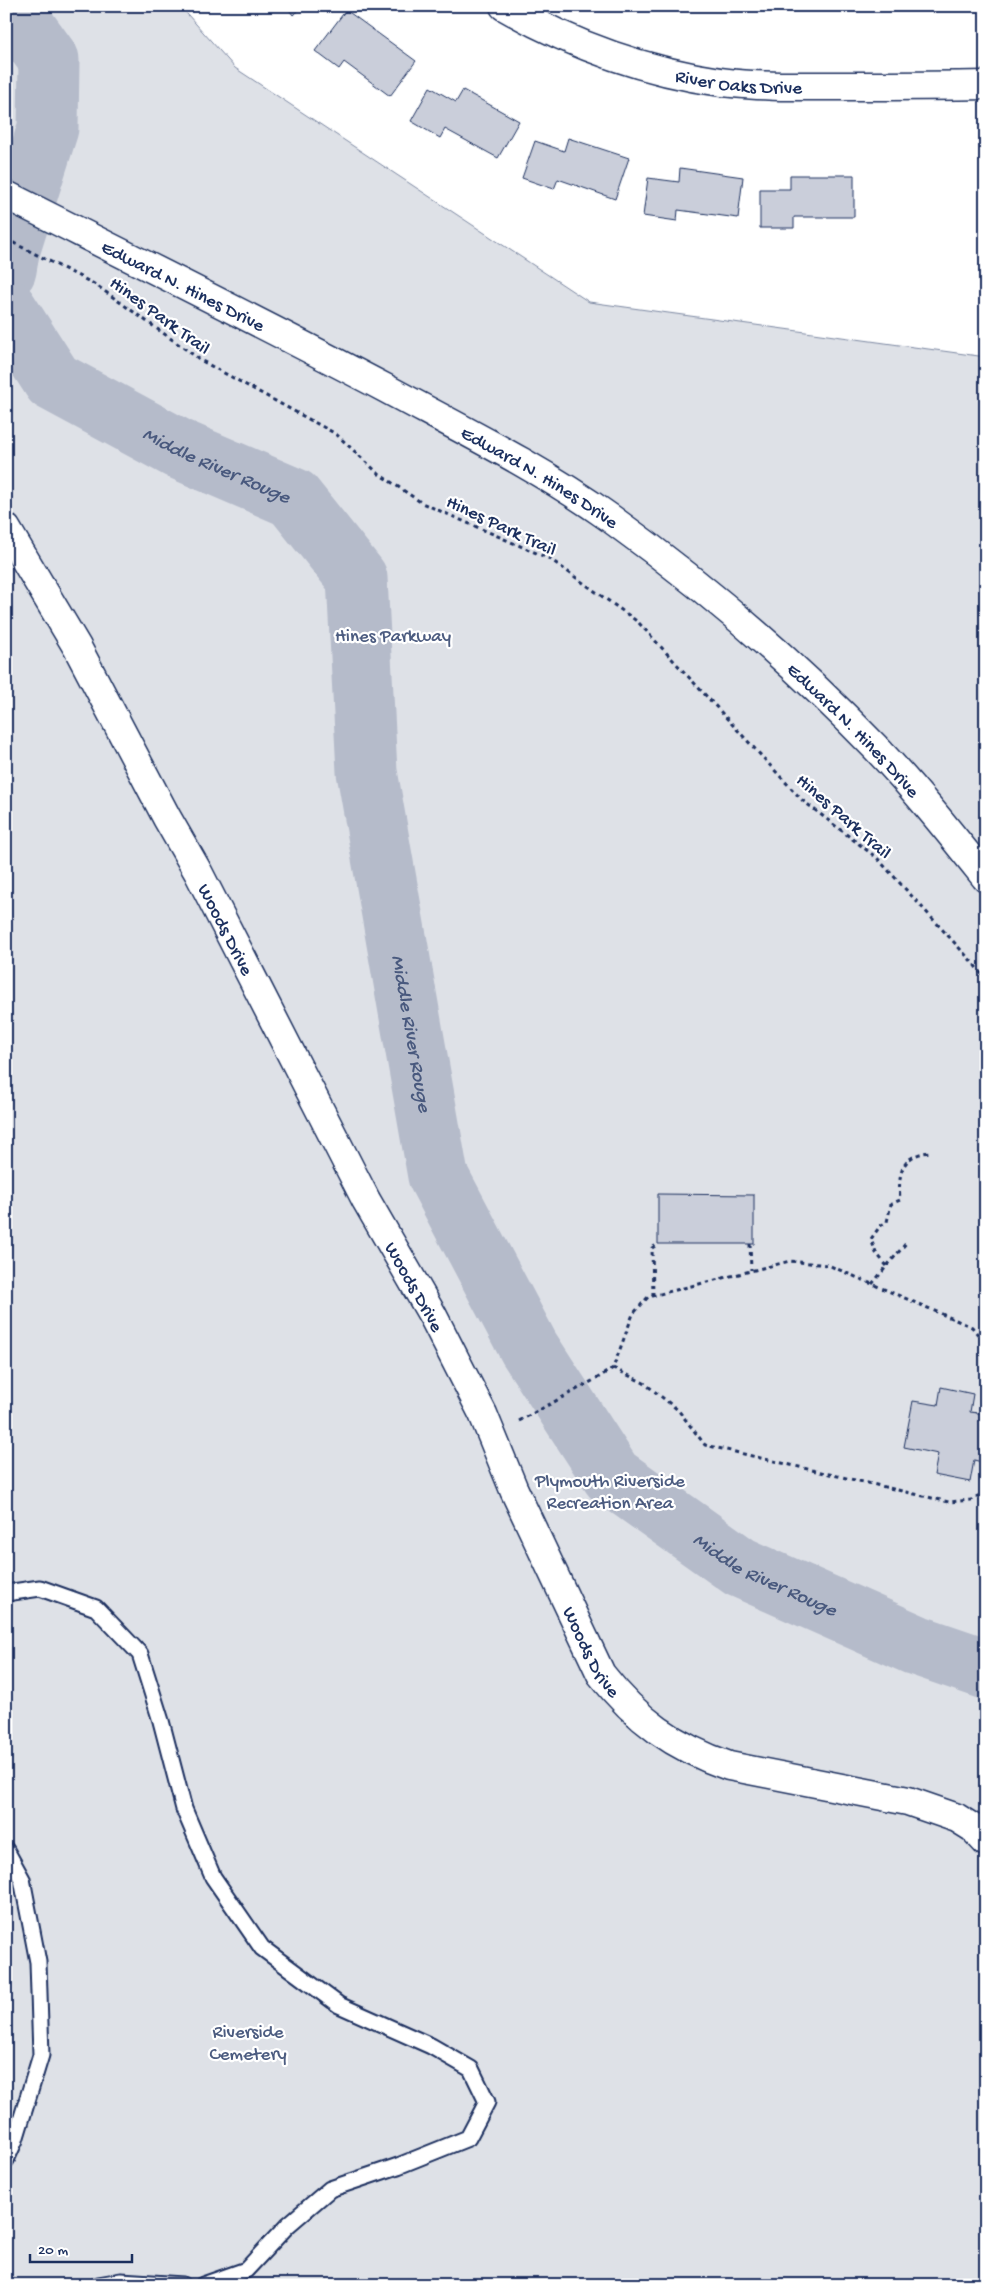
<svg xmlns="http://www.w3.org/2000/svg" width="992" height="2291" font-family="'Gochi Hand',sans-serif">
<rect width="100%" height="100%" fill="#fff"/>
<filter id="ink" filterUnits="userSpaceOnUse"><feTurbulence type="fractalNoise" baseFrequency=".02" numOctaves="2"/><feDisplacementMap in="SourceGraphic" scale="10" xChannelSelector="R" yChannelSelector="G"/><feConvolveMatrix kernelMatrix="1 2 1 2 8 2 1 2 1" color-interpolation-filters="sRGB"/></filter>
<g filter="url(#ink)">
<polygon fill="#dee1e7" stroke="#7c88a2" points="6,6 180,6 235,68 589,302 986,357 986,2285 6,2285"/>
<g fill="none" stroke-linecap="round" stroke-linejoin="round">
<g stroke="#b5bbca" stroke-width="61">
<polyline points="6,270 9,252 48,128 49,60 10,6"/>
<path id="s1" d="M6,308L53,381L179,449L293,498L357,578L367,772L438,1176L529,1348L612,1476L740,1567L916,1645L986,1669"/>
</g>
</g>
<g fill="#caceda" stroke="#1b2f5e">
<polygon points="286,6 303,6 293,15"/>
<polygon points="346,10 416,61 390,96 344,62 339,69 315,51"/>
<polygon points="430,87 456,102 463,90 519,121 498,158 445,129 440,138 411,121"/>
<polygon points="568,138 629,158 615,199 558,179 554,189 522,178 535,141 564,151"/>
<polygon points="680,168 743,177 738,218 678,210 677,221 643,216 648,178 679,182"/>
<polygon points="790,175 854,175 854,217 794,217 794,228 760,228 760,189 790,189"/>
<polygon points="658,1194 754,1195 754,1244 658,1244"/>
<polygon points="941,1387 973,1394 970,1412 986,1414 986,1439 982,1462 974,1460 970,1482 934,1475 938,1454 904,1447 913,1401 938,1405"/>
</g>
<g fill="none" stroke-linecap="round" stroke-linejoin="round">
<g stroke="#1b2f5e" stroke-width="19">
<g id="service">
<polyline points="6,1593 40,1588 96,1608 140,1654 161,1721 184,1809 213,1877 262,1948 339,2005 431,2046 471,2069 487,2102 468,2138 398,2166 330,2189 288,2225 246,2270 203,2285"/>
<polyline points="6,1850 22,1879 38,1962 41,2055 15,2140 6,2160"/>
<polyline points="98,2285 121,2281 183,2285"/>
</g>
</g>
<g stroke="#1b2f5e" stroke-width="31">
<g id="minor">
<path id="s2" d="M504,6C572,45 644,71 721,82C761,87 802,86 842,86C890,86 938,86 986,85"/>
<path id="s3" d="M6,528L77,647L167,818L198,872L366,1200L433,1316L483,1414L514,1490L601,1674C637,1720 674,1747 729,1766L908,1801L957,1818L973,1828L986,1842"/>
</g>
</g>
<g stroke="#1b2f5e" stroke-width="31">
<g id="tertiary">
<path id="s4" d="M6,195C133,259 260,322 385,388C461,429 540,468 610,518C706,587 794,663 876,748C915,789 950,833 986,878"/>
</g>
</g>
<g stroke="#1b2f5e" stroke-width="3" stroke-dasharray="4 4" stroke-linecap="butt">
<polyline points="6,239 96,285 202,361 336,434 379,474 422,503 550,559 638,622 802,800 877,858 973,963 986,980"/>
<polyline points="750,1244 751,1270"/>
<path d="M887,1266L876,1253L871,1239L880,1226L887,1222L891,1204L900,1200C898,1173 901,1155 930,1152"/>
<polyline points="872,1284 907,1242"/>
<polyline points="653,1296 652,1248 658,1244"/>
<polyline points="613,1368 644,1383 678,1410 705,1445 949,1502 971,1500 985,1492"/>
<polyline points="519,1421 596,1379 613,1368 633,1314 648,1297 790,1261 828,1265 972,1327 986,1345"/>
<polyline points="986,1463 982,1482 986,1495"/>
</g>
<use href="#service" stroke="#fff" stroke-width="15"/>
<use href="#minor" stroke="#fff" stroke-width="28"/>
<use href="#tertiary" stroke="#fff" stroke-width="28"/>
</g>
</g>
<g text-anchor="middle" stroke-width="4.5" stroke-linejoin="round" paint-order="stroke">
<g font-size="19" fill="#1b2f5e" stroke="#fff">
<text dy="7" stroke="none"><textPath href="#s2" startOffset="249">River Oaks Drive</textPath></text>
<text dy="7" stroke="none"><textPath href="#s4" startOffset="199">Edward N. Hines Drive</textPath></text>
<text transform="translate(161 314) rotate(36)" y="7">Hines Park Trail</text>
<text dy="7" stroke="none"><textPath href="#s4" startOffset="604">Edward N. Hines Drive</textPath></text>
<text transform="translate(502 524) rotate(25)" y="7">Hines Park Trail</text>
<text dy="7" stroke="none"><textPath href="#s4" startOffset="1009">Edward N. Hines Drive</textPath></text>
<text transform="translate(845 815) rotate(41)" y="7">Hines Park Trail</text>
<text dy="7" stroke="none"><textPath href="#s3" startOffset="458">Woods Drive</textPath></text>
<text dy="7" stroke="none"><textPath href="#s3" startOffset="862">Woods Drive</textPath></text>
<text dy="7" stroke="none"><textPath href="#s3" startOffset="1268">Woods Drive</textPath></text>
</g>
<g font-size="19" fill="#4c5c80" stroke="#fff">
<text x="393" y="641">Hines Parkway</text>
<text x="610" y="1486">Plymouth Riverside<tspan x="610" dy="22">Recreation Area</tspan></text>
<text x="248" y="2037">Riverside<tspan x="248" dy="22">Cemetery</tspan></text>
</g>
<g font-size="20" font-style="italic" fill="#49597e" stroke="#fff">
<text dy="7" stroke="none"><textPath href="#s1" startOffset="271">Middle River Rouge</textPath></text>
<text dy="7" stroke="none"><textPath href="#s1" startOffset="916">Middle River Rouge</textPath></text>
<text dy="7" stroke="none"><textPath href="#s1" startOffset="1591">Middle River Rouge</textPath></text>
</g>
</g>
<rect width="992" height="2291" fill="none" stroke="#fff" stroke-width="25"/>
<rect x="12" y="12" width="967" height="2266" fill="none" stroke="#1b2f5e" stroke-width="2" filter="url(#ink)"/>
<path d="M30 2254v8h102v-8" fill="none" stroke="#1b2f5e" stroke-width="2.5"/>
<text x="38" y="2254" font-size="15" fill="#1b2f5e" stroke="#ffffff" stroke-width="4" paint-order="stroke">20 m</text>
</svg>
